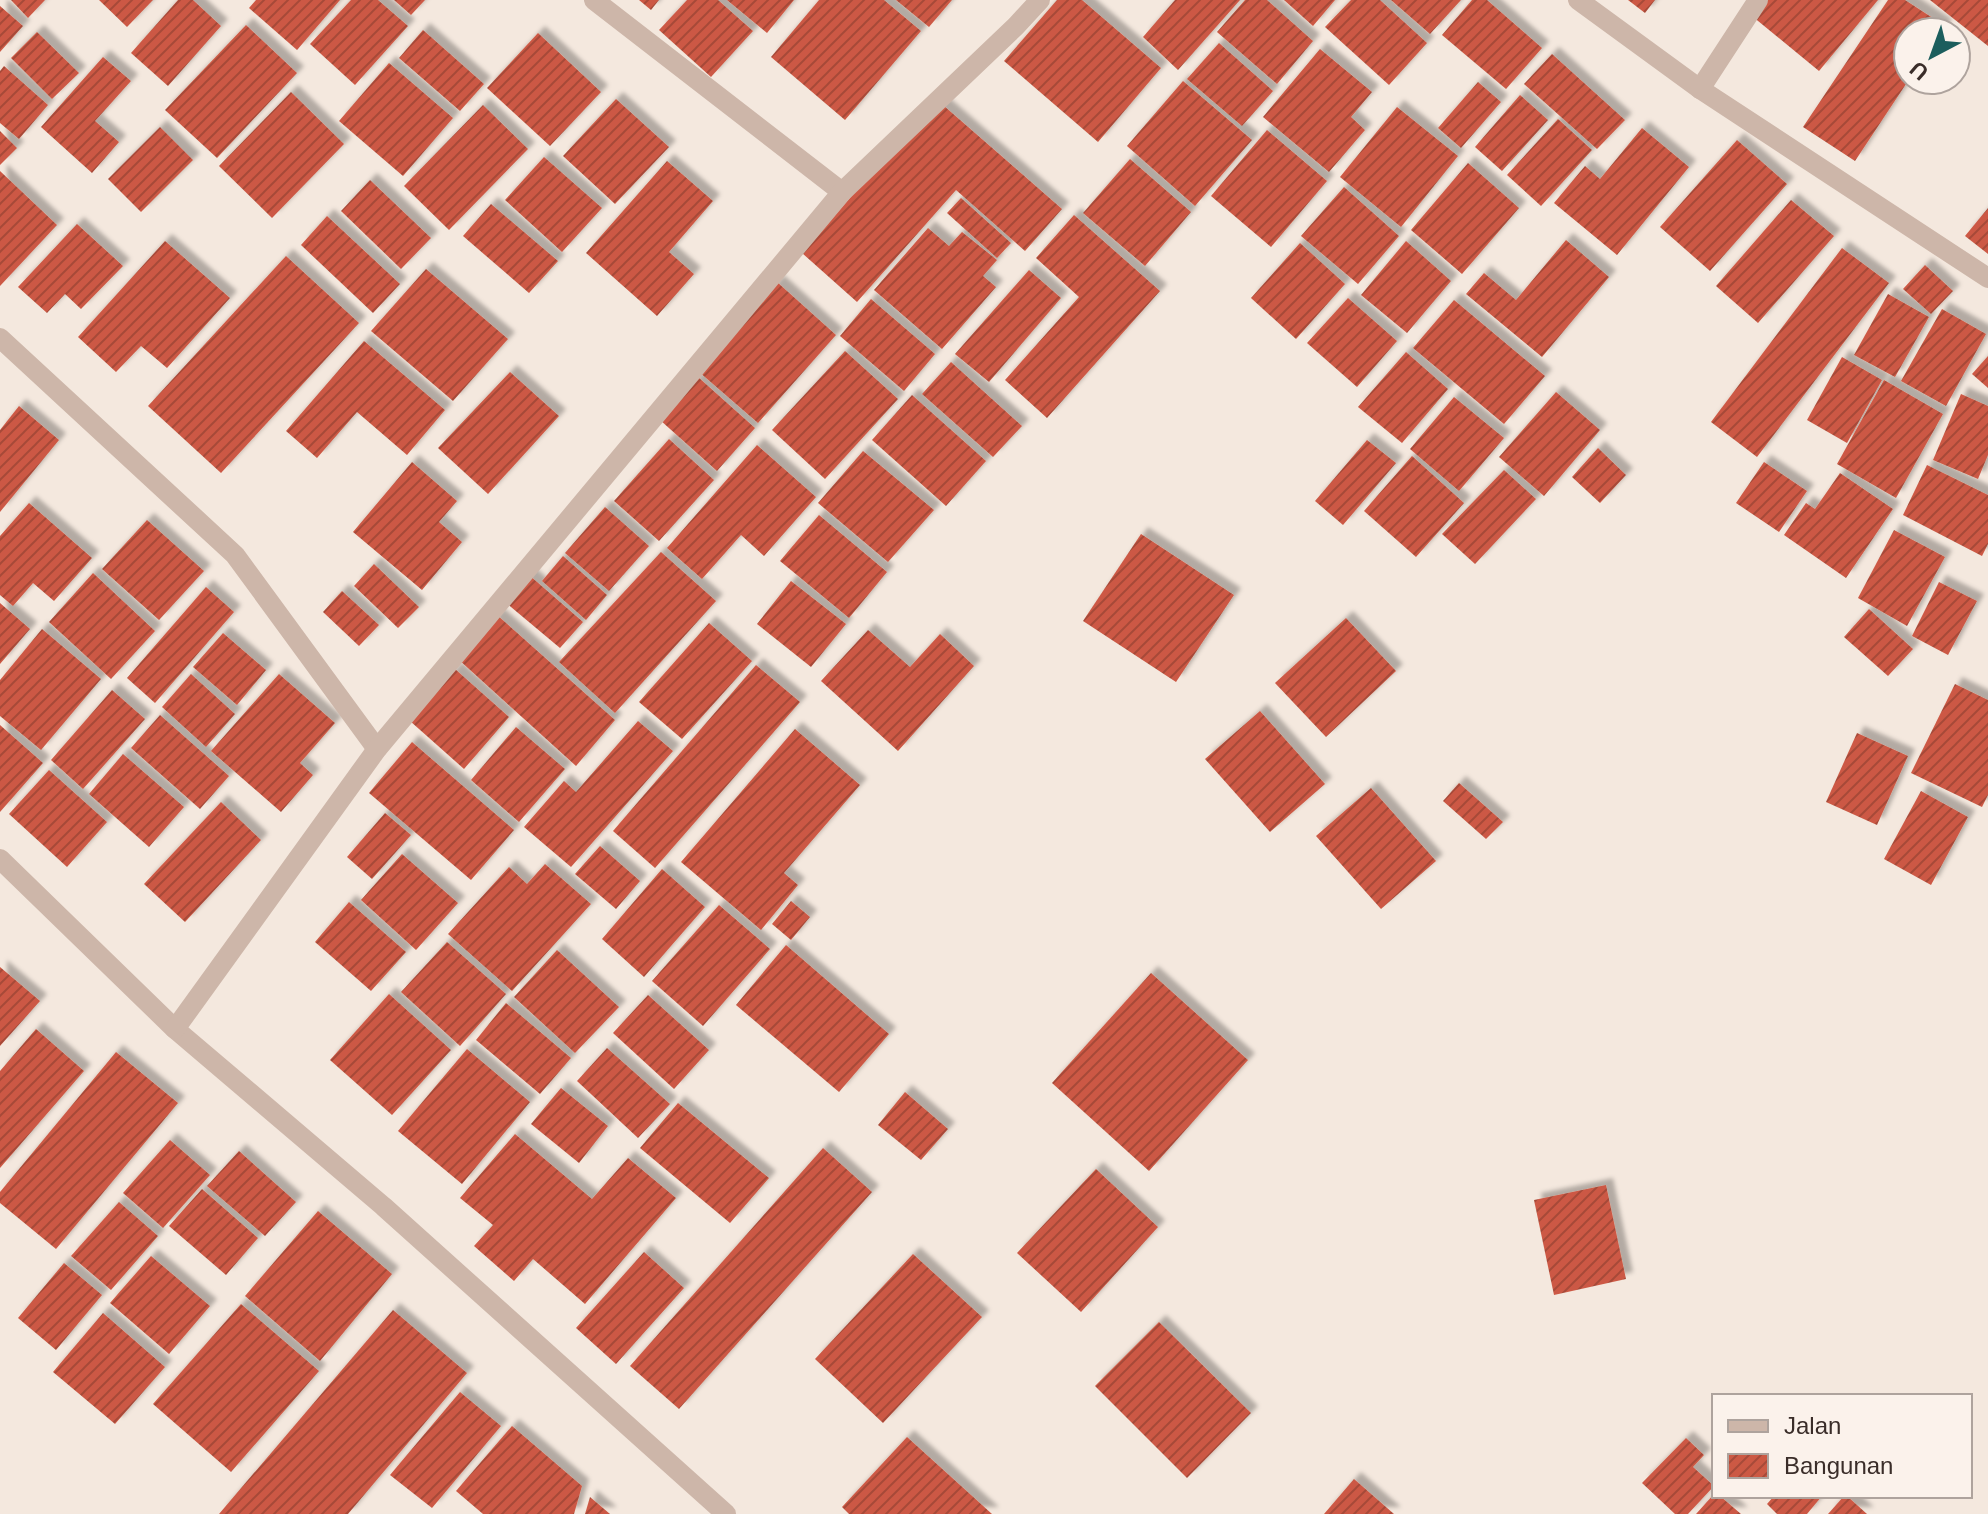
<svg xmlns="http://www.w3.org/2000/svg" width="1988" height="1514" font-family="Helvetica,sans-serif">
<defs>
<pattern id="building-hatch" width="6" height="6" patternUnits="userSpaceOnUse" patternTransform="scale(2)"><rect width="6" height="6" fill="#cc5944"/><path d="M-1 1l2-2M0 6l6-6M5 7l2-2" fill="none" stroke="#a74a39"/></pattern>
<filter id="shadow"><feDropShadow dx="7" dy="-7" stdDeviation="2" flood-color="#0004"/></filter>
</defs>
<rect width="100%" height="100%" fill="#f4e8de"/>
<g fill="url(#building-hatch)" filter="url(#shadow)">
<polygon points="11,0 45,0 28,18"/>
<polygon points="99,0 153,0 127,27"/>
<polygon points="178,0 193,0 221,26 168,86 131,53"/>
<polygon points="256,0 340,0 297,50 249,8"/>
<polygon points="351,0 378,0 408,26 355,85 310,44"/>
<polygon points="394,0 425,0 411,15"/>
<polygon points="639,0 659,0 651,10"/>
<polygon points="687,0 718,0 753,31 711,77 659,30"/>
<polygon points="727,0 794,0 767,33"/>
<polygon points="819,0 884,0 921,31 845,120 771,57"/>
<polygon points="896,0 952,0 929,27"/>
<polygon points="1057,0 1082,0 1161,68 1098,142 1004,61"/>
<polygon points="1175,0 1240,0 1178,70 1143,37"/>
<polygon points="1245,0 1267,0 1313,41 1277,84 1217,32"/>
<polygon points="1284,0 1335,0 1313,26"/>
<polygon points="1351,0 1380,0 1427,43 1389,85 1325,27"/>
<polygon points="1391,0 1461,0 1430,34"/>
<polygon points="1472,0 1487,0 1542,48 1506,89 1442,35"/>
<polygon points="1628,0 1655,0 1645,13"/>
<polygon points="1764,0 1878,0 1819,71 1752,16"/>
<polygon points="1888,0 1905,0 1945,26 1941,32 1908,32 1908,81 1855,161 1803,127"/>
<polygon points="1930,0 1988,0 1988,46"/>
<polygon points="0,6 23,26 0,52"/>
<polygon points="246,25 297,73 217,158 165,110"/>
<polygon points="423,30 484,84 460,111 399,58"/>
<polygon points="37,32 79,73 52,99 11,58"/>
<polygon points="538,33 601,92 550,146 487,88"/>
<polygon points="1219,43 1273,91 1242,126 1187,79"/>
<polygon points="1320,49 1372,92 1351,117 1365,130 1329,172 1263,117"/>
<polygon points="1552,54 1625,120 1597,149 1524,84"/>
<polygon points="103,57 131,81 95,121 119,142 92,173 41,127"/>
<polygon points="389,63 453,118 403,176 339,121"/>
<polygon points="4,66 48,105 19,139 0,123 0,71"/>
<polygon points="1183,81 1252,140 1195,206 1127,146"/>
<polygon points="1478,82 1501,102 1461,148 1438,128"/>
<polygon points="291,92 344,144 272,218 219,166"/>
<polygon points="1520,95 1548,120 1502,171 1475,147"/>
<polygon points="616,99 669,147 615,204 563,156"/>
<polygon points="936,99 1062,209 1025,251 956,190 857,302 802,253"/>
<polygon points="483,105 528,149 449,230 404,186"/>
<polygon points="1397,107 1458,156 1401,227 1340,177"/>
<polygon points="1558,119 1592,150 1541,206 1507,175"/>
<polygon points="160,127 193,160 141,212 108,179"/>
<polygon points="1642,128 1689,167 1617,255 1554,203 1585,166 1600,179"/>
<polygon points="1267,130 1327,181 1271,247 1211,196"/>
<polygon points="0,131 17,148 0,165"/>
<polygon points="1737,140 1787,184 1710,271 1660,227"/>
<polygon points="544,157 602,208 562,252 505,200"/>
<polygon points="1130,159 1191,212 1145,266 1083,213"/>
<polygon points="667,161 713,201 669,252 694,274 657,316 586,253"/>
<polygon points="1468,163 1519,208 1462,274 1411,230"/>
<polygon points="0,171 57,225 0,286"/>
<polygon points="370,180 431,238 401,269 341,211"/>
<polygon points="1344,187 1399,236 1358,284 1301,236"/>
<polygon points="961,198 1011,243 997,258 947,213"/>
<polygon points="1791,200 1834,236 1758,323 1716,286"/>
<polygon points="491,204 558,261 529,293 463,236"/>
<polygon points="1988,208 1988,254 1965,236"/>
<polygon points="1074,215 1160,291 1047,418 1005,380 1079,297 1036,258"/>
<polygon points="327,216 400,284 373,313 301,245"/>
<polygon points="77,224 123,266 81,309 65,294 47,313 18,287"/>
<polygon points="928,228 949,246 962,232 997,260 983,276 996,287 942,349 874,290"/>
<polygon points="1566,240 1609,277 1542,357 1466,294 1484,273 1516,300"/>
<polygon points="165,241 230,298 167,368 141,346 116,372 78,337"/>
<polygon points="1406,241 1451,281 1407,333 1361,295"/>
<polygon points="1300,243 1345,284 1296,339 1251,298"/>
<polygon points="1842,248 1889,283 1757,457 1711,422"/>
<polygon points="286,256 359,323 221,473 148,406"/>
<polygon points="1925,265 1953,291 1931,314 1903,289"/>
<polygon points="426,269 508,339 453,401 371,331"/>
<polygon points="1029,270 1061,298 989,382 955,354"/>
<polygon points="777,282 836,335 758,423 698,371"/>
<polygon points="1888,294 1929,317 1895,377 1854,355"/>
<polygon points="1348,298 1397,341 1357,387 1307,343"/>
<polygon points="871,299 935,354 904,391 840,336"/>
<polygon points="1454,300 1545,376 1504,424 1413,348"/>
<polygon points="1942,309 1986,334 1946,406 1901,381"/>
<polygon points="364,341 445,410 407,455 357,412 317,458 286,431"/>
<polygon points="845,351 898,399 825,479 772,430"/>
<polygon points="1406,352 1448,389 1402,443 1358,407"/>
<polygon points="1988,356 1988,388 1972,374"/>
<polygon points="1842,357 1882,380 1847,443 1807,420"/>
<polygon points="951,362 1022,426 993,457 922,394"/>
<polygon points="510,372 559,416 488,494 438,448"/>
<polygon points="698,377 755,428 717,471 660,420"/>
<polygon points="1884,380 1943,414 1896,498 1837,464"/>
<polygon points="1556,392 1600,430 1544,496 1499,457"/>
<polygon points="1961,394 1988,406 1988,455 1978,479 1933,460"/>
<polygon points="912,395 986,461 946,506 872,440"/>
<polygon points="1454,397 1504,438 1459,491 1410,449"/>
<polygon points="19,406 59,440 0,512 0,430"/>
<polygon points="669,439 714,480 659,541 614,501"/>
<polygon points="1367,440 1396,463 1343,525 1315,501"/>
<polygon points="757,445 816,497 764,556 741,535 702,579 667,548"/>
<polygon points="1598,448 1626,475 1600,503 1572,477"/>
<polygon points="863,451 934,510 888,562 818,503"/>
<polygon points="1412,456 1464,503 1416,557 1364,511"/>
<polygon points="412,462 457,501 439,522 462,542 422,590 353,532"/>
<polygon points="1764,462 1807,491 1779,532 1736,503"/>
<polygon points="1927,465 1988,495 1988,544 1982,556 1903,515"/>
<polygon points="1504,470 1536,499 1475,564 1442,534"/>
<polygon points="1840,473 1893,509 1846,578 1784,535 1806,503 1815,509"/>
<polygon points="29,503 92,558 54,601 33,583 13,606 0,595 0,536"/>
<polygon points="605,507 649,546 609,591 565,553"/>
<polygon points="819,515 887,572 849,618 780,561"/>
<polygon points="147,520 204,571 159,620 102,569"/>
<polygon points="1894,530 1945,557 1907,626 1858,598"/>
<polygon points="1141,534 1234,595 1176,682 1083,621"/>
<polygon points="661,552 716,601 615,713 559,662"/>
<polygon points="563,556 607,595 586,620 542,581"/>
<polygon points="374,564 419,607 398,628 354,586"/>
<polygon points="93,573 155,631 111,679 49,622"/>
<polygon points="529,575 583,622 560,648 505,602"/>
<polygon points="791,581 846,624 811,667 757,624"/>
<polygon points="1939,582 1977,601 1948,655 1912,636"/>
<polygon points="206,587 234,612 155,703 127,678"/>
<polygon points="342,591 379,625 359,646 323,612"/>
<polygon points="0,603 30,629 0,664"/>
<polygon points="1869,609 1913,649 1888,676 1844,637"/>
<polygon points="497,615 615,720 576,766 458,659"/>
<polygon points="1346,618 1396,671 1326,737 1275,683"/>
<polygon points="709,623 752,661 682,739 639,702"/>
<polygon points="42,629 101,679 41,750 0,716 0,680"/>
<polygon points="868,630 910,667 940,634 974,666 898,751 821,681"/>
<polygon points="223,633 266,670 237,705 193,667"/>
<polygon points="756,665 800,702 655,868 613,831"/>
<polygon points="455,669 509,717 464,769 410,721"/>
<polygon points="191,674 235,714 206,747 162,707"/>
<polygon points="279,674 335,723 300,763 313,775 281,812 211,751"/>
<polygon points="1955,684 1988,700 1988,795 1982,807 1911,773"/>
<polygon points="112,690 145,719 83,789 51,760"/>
<polygon points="1260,711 1325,784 1270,832 1205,759"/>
<polygon points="160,715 229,776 200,809 131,748"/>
<polygon points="638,721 673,751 571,867 524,827 564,781 576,792"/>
<polygon points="0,725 43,763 0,812"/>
<polygon points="516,727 565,769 519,822 471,780"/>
<polygon points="795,729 860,785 784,873 798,885 761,930 681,862"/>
<polygon points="1857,733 1908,756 1877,825 1826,802"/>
<polygon points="412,742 514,830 471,880 369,793"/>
<polygon points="123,754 184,807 149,847 89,794"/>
<polygon points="49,770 107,822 67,867 9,814"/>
<polygon points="1459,783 1503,822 1486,839 1443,801"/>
<polygon points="1371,788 1436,861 1381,909 1316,836"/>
<polygon points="1921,791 1968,817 1931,885 1884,859"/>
<polygon points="221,802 261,840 185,922 144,884"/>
<polygon points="385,813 411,835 372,879 347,857"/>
<polygon points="600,846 640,881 616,909 575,874"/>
<polygon points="402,854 458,903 416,950 361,900"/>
<polygon points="545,864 591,904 512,991 448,934 509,867 527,884"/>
<polygon points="662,869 705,907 644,977 602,939"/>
<polygon points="791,901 810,917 791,940 772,924"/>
<polygon points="349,902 406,952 371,991 315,942"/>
<polygon points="719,905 770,949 703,1026 652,981"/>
<polygon points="447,942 506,994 460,1046 401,992"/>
<polygon points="786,945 889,1034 839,1092 736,1005"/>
<polygon points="557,950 619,1007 575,1053 514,997"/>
<polygon points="0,967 40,1001 0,1046"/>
<polygon points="1151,973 1248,1060 1149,1171 1052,1083"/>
<polygon points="389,994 451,1050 392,1115 330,1060"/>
<polygon points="648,995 709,1050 674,1089 613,1033"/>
<polygon points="506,1003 571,1058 540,1094 476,1040"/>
<polygon points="36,1029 84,1071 0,1168 0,1071"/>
<polygon points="607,1048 670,1104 638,1138 577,1081"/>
<polygon points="467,1049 530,1102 462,1184 398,1131"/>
<polygon points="116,1052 178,1103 56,1249 0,1203 0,1192"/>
<polygon points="561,1088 608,1126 579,1163 531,1124"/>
<polygon points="905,1092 948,1129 921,1160 878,1125"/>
<polygon points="678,1103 769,1178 730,1223 640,1148"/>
<polygon points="515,1134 592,1199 628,1158 676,1198 585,1304 533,1259 514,1281 474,1246 493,1225 460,1198"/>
<polygon points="170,1140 210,1175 163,1228 123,1193"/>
<polygon points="823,1148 872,1192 679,1409 630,1366"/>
<polygon points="239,1151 296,1202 265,1236 207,1186"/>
<polygon points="1096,1169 1158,1227 1081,1312 1017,1253"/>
<polygon points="1606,1185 1626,1279 1554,1295 1534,1200"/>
<polygon points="202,1189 258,1238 226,1275 169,1226"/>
<polygon points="119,1202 158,1236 111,1290 71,1256"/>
<polygon points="318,1211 392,1274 320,1361 245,1296"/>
<polygon points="644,1252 684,1288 616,1364 576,1328"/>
<polygon points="913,1254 982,1317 883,1423 815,1359"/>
<polygon points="151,1256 210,1306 169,1354 110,1303"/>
<polygon points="64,1263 102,1295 56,1350 18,1318"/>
<polygon points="241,1304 319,1371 231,1472 153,1404"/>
<polygon points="393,1310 467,1373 348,1514 219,1514"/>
<polygon points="103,1313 165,1367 115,1424 53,1372"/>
<polygon points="1159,1322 1251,1413 1187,1478 1095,1386"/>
<polygon points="460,1392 501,1426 432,1508 390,1475"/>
<polygon points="512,1426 582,1486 574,1514 483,1514 456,1491"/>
<polygon points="907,1437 992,1514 849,1514 842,1507"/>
<polygon points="1686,1438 1704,1455 1693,1467 1714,1486 1688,1514 1675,1514 1642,1483"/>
<polygon points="1354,1479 1394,1514 1324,1514"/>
<polygon points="1714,1494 1714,1496 1720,1496 1741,1514 1696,1514"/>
<polygon points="1774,1496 1822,1496 1807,1514 1777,1514 1767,1504"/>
<polygon points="1844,1496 1847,1496 1867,1514 1828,1514"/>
<polygon points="590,1497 610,1514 585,1514"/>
</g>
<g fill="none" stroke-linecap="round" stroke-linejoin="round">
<g stroke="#cdb6a9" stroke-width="20">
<polyline points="594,0 842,192"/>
<polyline points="1578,0 1700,89 1988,278"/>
<polyline points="1700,89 1758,0"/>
<polyline points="0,338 235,555 377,749"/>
<polyline points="0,859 175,1029 383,1206 726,1514"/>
<polyline points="175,1029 377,749 842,192 1016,26 1040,0"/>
</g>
</g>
<rect x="1712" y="1394" width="260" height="104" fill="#fbf2eb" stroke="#aea39d" stroke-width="2"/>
<rect x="1728" y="1420" width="40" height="12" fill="#cdb6a9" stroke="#aea39d" stroke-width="2"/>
<text x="1784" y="1434" font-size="24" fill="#3a2d29">Jalan</text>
<rect x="1728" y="1454" width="40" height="24" fill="url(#building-hatch)" stroke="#aea39d" stroke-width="2"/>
<text x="1784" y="1474" font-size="24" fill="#3a2d29">Bangunan</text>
<g transform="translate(1932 56) rotate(221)"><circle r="38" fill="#fbf2eb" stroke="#aea39d" stroke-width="2"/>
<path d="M0-6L14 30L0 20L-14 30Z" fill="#1c5e5d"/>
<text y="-12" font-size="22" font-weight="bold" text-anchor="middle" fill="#3a2d29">U</text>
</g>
</svg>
